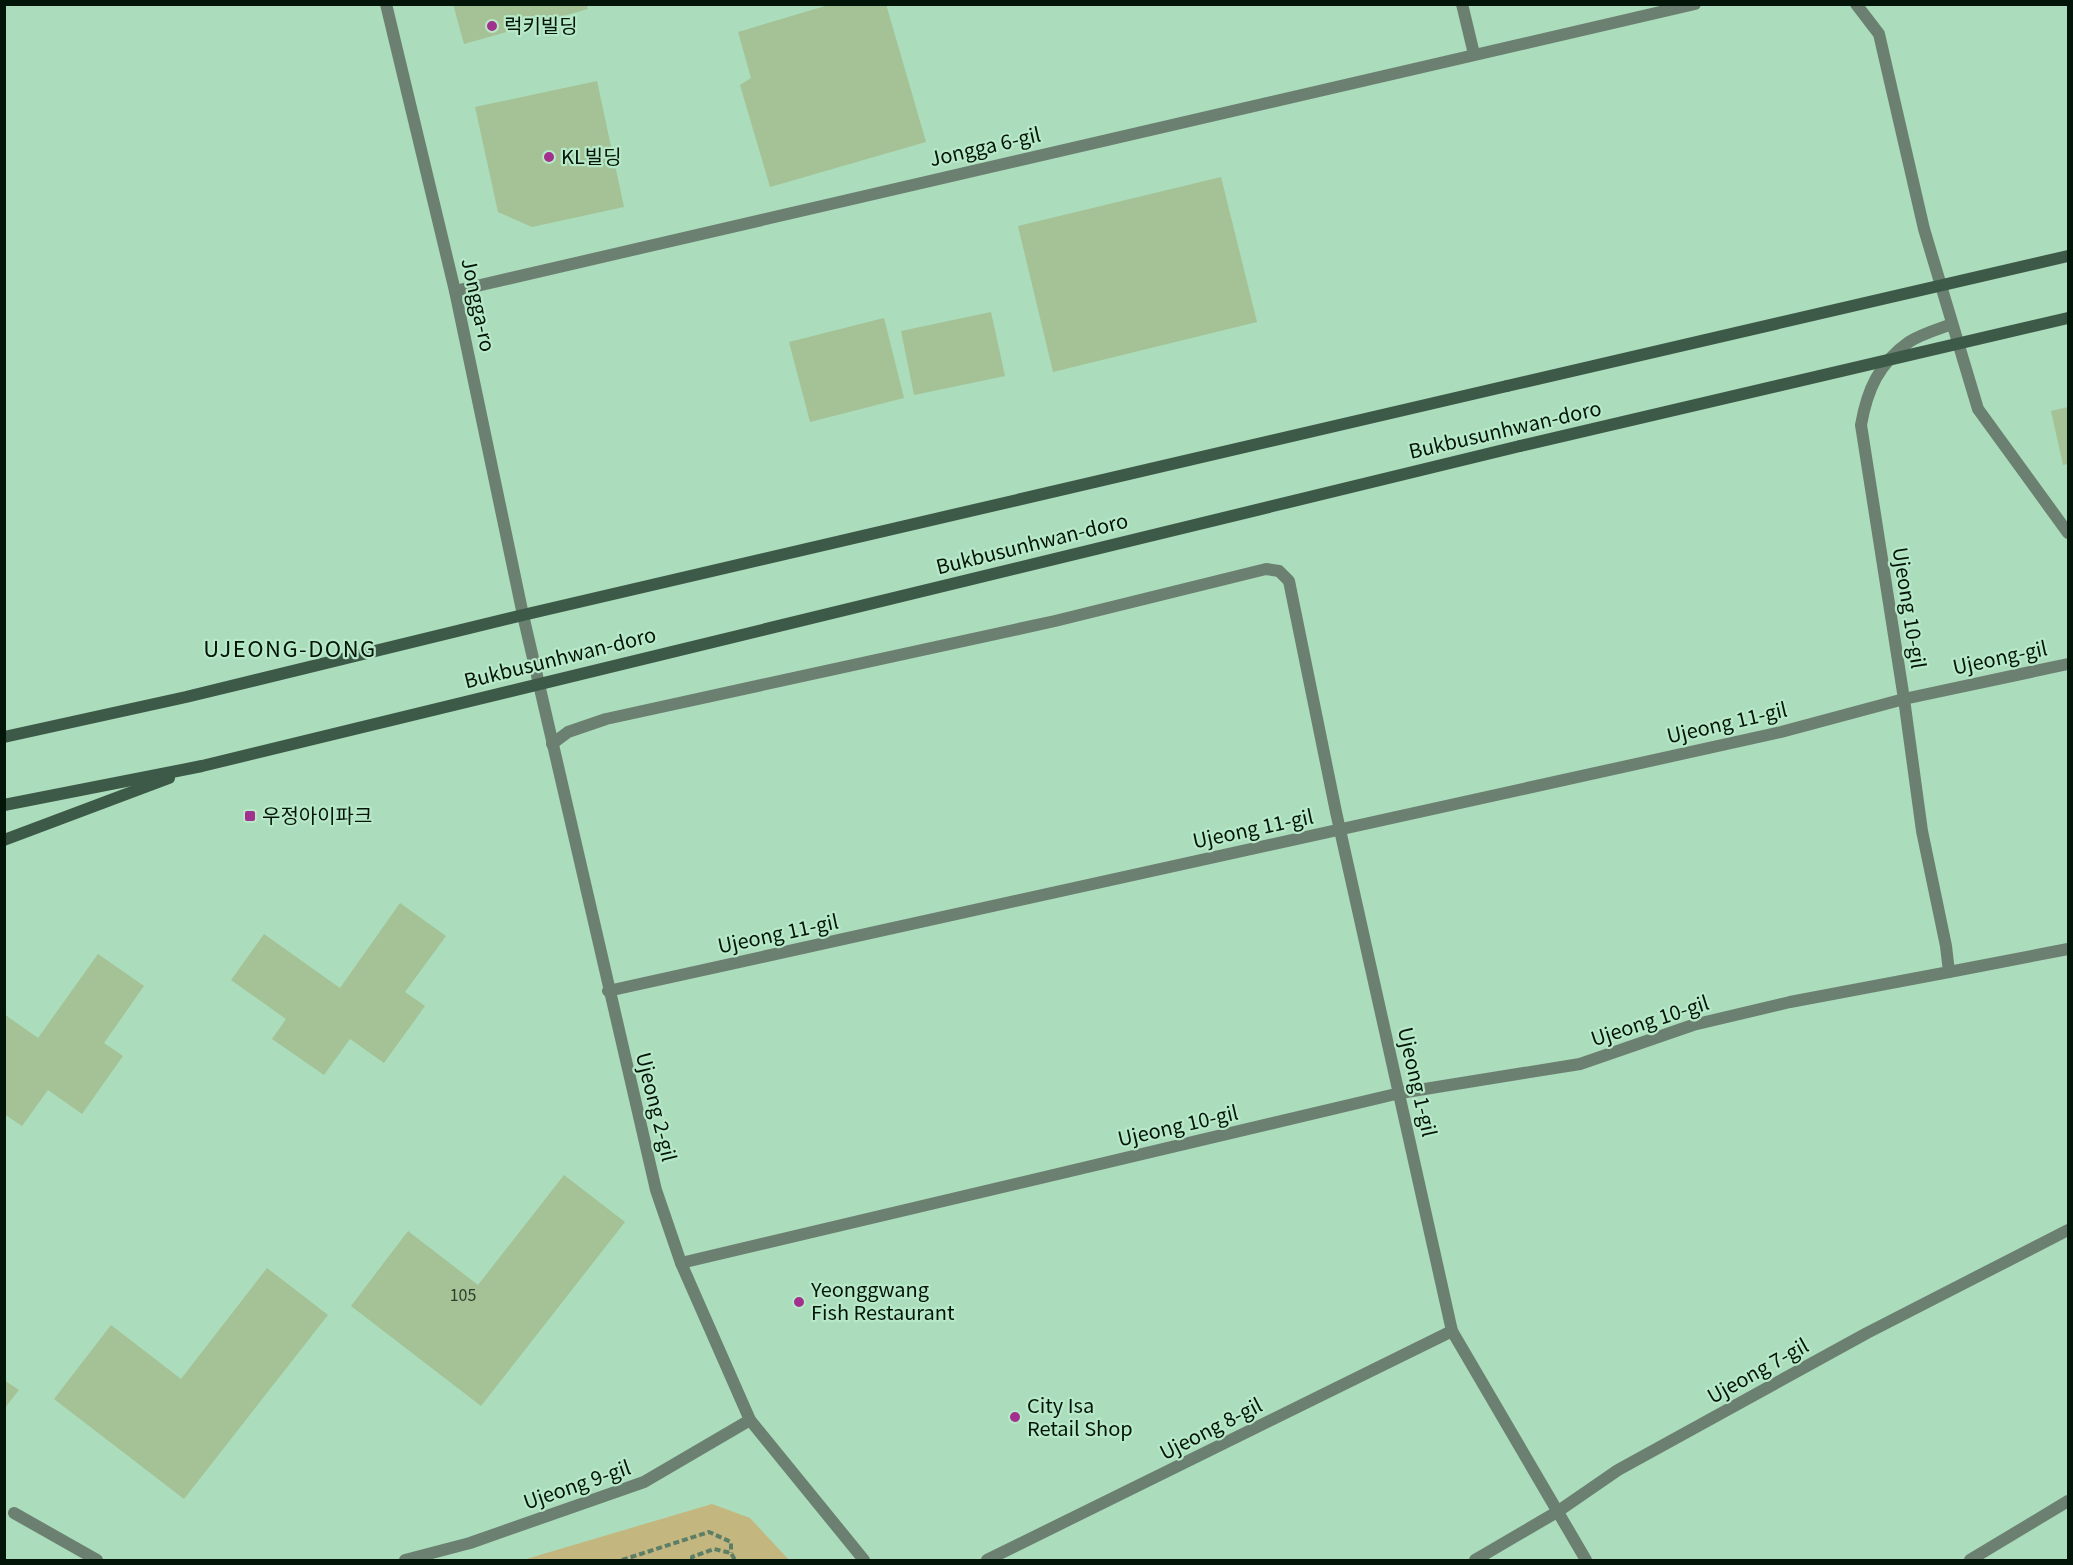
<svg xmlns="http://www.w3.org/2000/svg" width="2073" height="1565" font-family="Georgia,'Noto Sans KR',serif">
<rect width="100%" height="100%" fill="#abdcbb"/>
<polygon fill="#c4b67f" points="712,1504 750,1518 789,1560 523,1560"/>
<g fill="#a4c296">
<polygon points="453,4 586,4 588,9 464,44"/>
<polygon points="832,4 886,4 926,142 770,187 740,85 751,78 738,32"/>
<polygon points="597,81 624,207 532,227 498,212 475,107"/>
<polygon points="1221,177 1257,322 1053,372 1018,226"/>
<polygon points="991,312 1005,376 914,395 901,331"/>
<polygon points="884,318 904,398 810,422 789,342"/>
<polygon points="2068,407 2068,464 2063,465 2051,411"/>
<polygon points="400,903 446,936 405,992 425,1006 384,1063 350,1039 324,1075 272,1039 286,1019 231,980 264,934 340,988"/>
<polygon points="98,954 144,986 104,1043 123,1056 82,1114 48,1090 22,1126 4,1114 4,1014 38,1038"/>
<polygon points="564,1175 625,1222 481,1406 351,1306 408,1231 478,1285"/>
<polygon points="267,1268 328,1315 184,1499 54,1399 111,1325 181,1379"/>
<polygon points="4,1380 19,1390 4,1409"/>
</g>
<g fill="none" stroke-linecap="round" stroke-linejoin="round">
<g stroke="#5c7e67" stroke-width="4" stroke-dasharray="6 3" stroke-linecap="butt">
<polyline points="622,1560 709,1532 731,1542 731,1553"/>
<polyline points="692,1560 692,1557 714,1549 731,1553 735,1560"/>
</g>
<g stroke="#6c8072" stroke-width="12">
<polyline points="1462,4 1474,54"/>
<polyline points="1856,4 1879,34 1924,229 1978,409 2068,533"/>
<polyline points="455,291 1695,4"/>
<polyline points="552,744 568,732 606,719 1055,621 1266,569 1279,571 1289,581 1336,812 1452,1331 1586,1560"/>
<polyline points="1949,972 2068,949"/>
<polyline points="608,991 1781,732 1904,699 2068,664"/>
<path d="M681,1263L1400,1093L1580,1064L1693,1025L1790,1002L1949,972L1946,946L1922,831L1904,699L1861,425C1867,390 1879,363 1909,342C1921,334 1939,329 1952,324"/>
<polyline points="14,1513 97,1560"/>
<polyline points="405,1560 470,1543 644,1482 750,1420"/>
<polyline points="987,1560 1452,1331"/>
<polyline points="1475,1560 1557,1512 1618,1470 1867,1333 2068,1230"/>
<polyline points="1970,1560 2068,1501"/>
</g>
<polyline stroke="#6c8072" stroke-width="12" points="386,4 455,291 523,615 656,1190 681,1263 750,1420 864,1560"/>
<g stroke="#3d5a48" stroke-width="12">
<polyline points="4,737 186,697 523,615 1507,386"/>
<polyline points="4,805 202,766 1520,446"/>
<polyline points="4,840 169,778"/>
</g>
<g stroke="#3d5a48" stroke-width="12">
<polyline points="1507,386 2068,256"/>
<polyline points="1520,446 2068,318"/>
</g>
</g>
<g fill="#a2318e" stroke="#b7e9c8" stroke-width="2">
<circle cx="492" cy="26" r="6"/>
<circle cx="549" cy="157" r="6"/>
<rect x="244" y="810" width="12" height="12" rx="3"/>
<circle cx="799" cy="1302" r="6"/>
<circle cx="1015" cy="1417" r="6"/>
</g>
<g text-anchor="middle" stroke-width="4.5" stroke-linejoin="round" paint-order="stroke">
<g font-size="16" fill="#2b402c">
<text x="463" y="1301">105</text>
</g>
<g font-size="20" fill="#031409" stroke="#b7e9c8" text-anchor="start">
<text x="504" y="33">럭키빌딩</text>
<text x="561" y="164">KL빌딩</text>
<text x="262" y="823">우정아이파크</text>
<text x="811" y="1297">Yeonggwang<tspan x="811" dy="23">Fish Restaurant</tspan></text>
<text x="1027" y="1413">City Isa<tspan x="1027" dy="23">Retail Shop</tspan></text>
</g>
<g font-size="20" fill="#031409" stroke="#b7e9c8">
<text transform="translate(985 147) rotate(-13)" y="7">Jongga 6-gil</text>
<text transform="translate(478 305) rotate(78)" y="7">Jongga-ro</text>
<text transform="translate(1505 430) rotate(-13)" y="7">Bukbusunhwan-doro</text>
<text transform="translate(1032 544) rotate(-14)" y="7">Bukbusunhwan-doro</text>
<text transform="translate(1909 608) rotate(81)" y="7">Ujeong 10-gil</text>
<text transform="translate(560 658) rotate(-14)" y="7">Bukbusunhwan-doro</text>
<text transform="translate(2000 658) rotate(-12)" y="7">Ujeong-gil</text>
<text transform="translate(1727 723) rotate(-13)" y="7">Ujeong 11-gil</text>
<text transform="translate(1253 829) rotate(-12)" y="7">Ujeong 11-gil</text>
<text transform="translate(778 934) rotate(-12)" y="7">Ujeong 11-gil</text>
<text transform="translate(1650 1021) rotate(-18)" y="7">Ujeong 10-gil</text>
<text transform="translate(1417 1082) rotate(77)" y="7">Ujeong 1-gil</text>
<text transform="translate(656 1107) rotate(76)" y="7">Ujeong 2-gil</text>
<text transform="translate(1178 1126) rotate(-13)" y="7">Ujeong 10-gil</text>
<text transform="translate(1758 1371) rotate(-29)" y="7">Ujeong 7-gil</text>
<text transform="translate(1211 1429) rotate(-27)" y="7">Ujeong 8-gil</text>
<text transform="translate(577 1485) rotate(-19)" y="7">Ujeong 9-gil</text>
</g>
<g font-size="22" letter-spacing="1.5" fill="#031409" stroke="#b7e9c8">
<text x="290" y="657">UJEONG-DONG</text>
</g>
</g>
<rect width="2073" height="1565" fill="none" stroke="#031409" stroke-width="12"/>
</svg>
